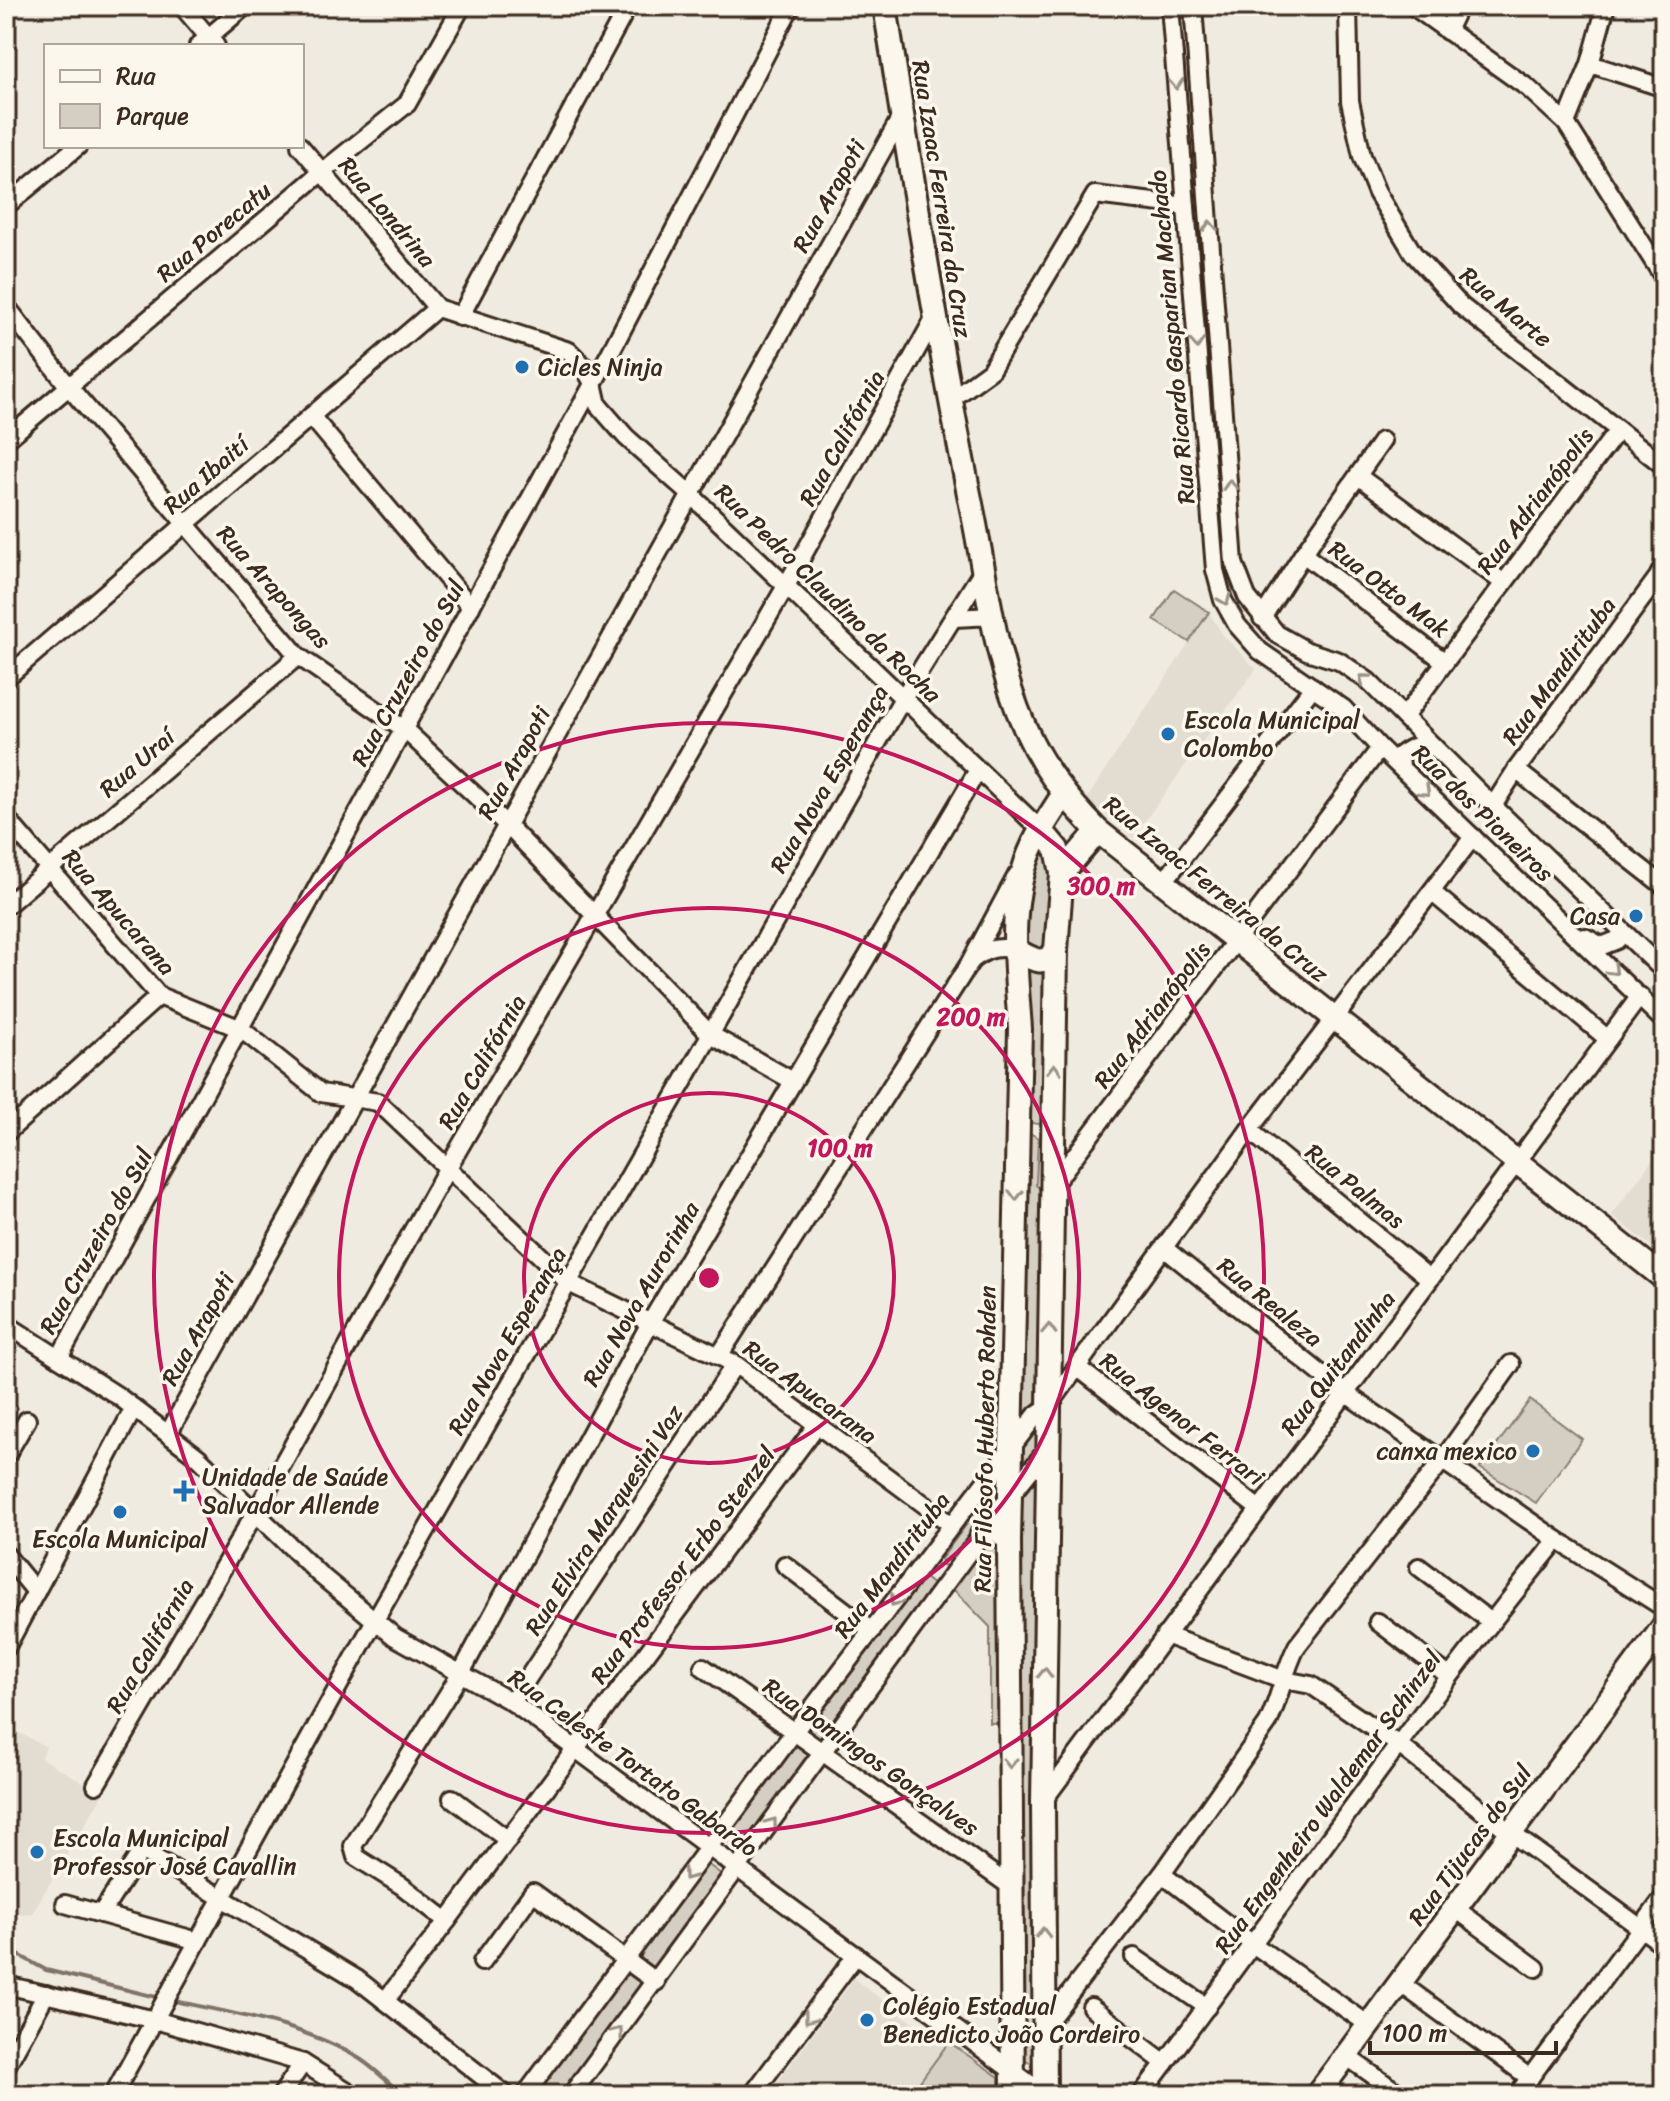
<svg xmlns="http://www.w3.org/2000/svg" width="1670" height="2101" font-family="Sriracha,sans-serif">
<rect width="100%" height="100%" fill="#f0ebe0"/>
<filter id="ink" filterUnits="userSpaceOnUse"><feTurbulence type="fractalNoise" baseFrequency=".0125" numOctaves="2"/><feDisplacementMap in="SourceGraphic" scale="16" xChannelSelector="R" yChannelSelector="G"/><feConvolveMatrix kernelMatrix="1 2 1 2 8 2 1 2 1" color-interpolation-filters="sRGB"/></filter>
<g filter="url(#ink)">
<g fill="#e2dcd1">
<polygon points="1209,612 1222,634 1256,669 1133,837 1086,800"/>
<polygon points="1664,1144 1664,1256 1612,1215"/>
<polygon points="6,1726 46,1747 41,1758 103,1794 31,1915 6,1911"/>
<polygon points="854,1979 946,2047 910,2095 768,2095"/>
</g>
<g fill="#d5cec3" stroke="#887c70" stroke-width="2">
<polygon points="1174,589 1209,612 1189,642 1154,620"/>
<path d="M1044,844L1055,850L1050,942L1041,953L1026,949C1026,912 1028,879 1044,844Z"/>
<polygon points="1047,968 1045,1125 1025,1122 1020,970"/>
<polygon points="1030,1133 1038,1138 1036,1185 1043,1192 1036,1401 1017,1426 1025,1137"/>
<polygon points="1530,1400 1582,1439 1536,1503 1480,1468"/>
<polygon points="1036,1425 1038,1449 1017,1474 1018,1448"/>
<polygon points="1001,1472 1000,1495 950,1566 943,1565 941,1559 969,1521 969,1515"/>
<polygon points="1036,1473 1037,2068 1020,2056 1016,1495"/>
<polygon points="999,1539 1000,1723 990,1723 990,1627 952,1588 988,1540"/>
<polygon points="924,1577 934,1585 863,1690 822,1740 811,1734 808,1723 875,1633"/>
<polygon points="801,1745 812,1756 743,1852 724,1838 792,1746"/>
<path d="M706,1863L725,1877L655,1967C646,1966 640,1961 641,1951Z"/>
<polygon points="630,1973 640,1979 643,1986 565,2095 534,2095 622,1975"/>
<polygon points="949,2042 999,2077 999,2095 910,2095"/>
</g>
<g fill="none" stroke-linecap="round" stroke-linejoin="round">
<g stroke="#7f7367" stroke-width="4">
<polyline points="6,1948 46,1970 156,1997"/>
<path d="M174,2001C236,2014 305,2025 360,2059C375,2069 389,2083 403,2095"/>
</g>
<g stroke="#3b2a1e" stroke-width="22">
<g id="minor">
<polyline points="182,6 216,46"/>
<polyline points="1170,6 1215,570 1223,600 1237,625 1260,651 1343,708 1380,748 1664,1021"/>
<polyline points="1193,6 1234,563 1247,597 1277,634 1307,651 1339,661 1368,681 1493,806 1664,971"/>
<polyline points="1348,6 1350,101 1362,156 1377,193 1413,253 1461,306 1664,466"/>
<polyline points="1413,6 1528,88 1566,123 1664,278"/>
<polyline points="1447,31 1459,6"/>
<polyline points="198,46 245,6"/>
<polyline points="1590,64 1664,88"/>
<polyline points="1566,123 1590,64 1606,6"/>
<polyline points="300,146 437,308 569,351 582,364 593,383 598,405 626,437 690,494 1041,830"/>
<polyline points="6,206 78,146"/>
<polyline points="6,306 69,387 298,656 404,729 507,825 711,1035 793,1081"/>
<polyline points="460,317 628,6"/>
<polyline points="950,400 990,371 1095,195 1186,206"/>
<polyline points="311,416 471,607"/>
<polyline points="6,440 322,172 407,104 462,6"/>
<polyline points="1358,476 1504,583"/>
<polyline points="1303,554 1445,662"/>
<polyline points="954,618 993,616"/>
<polyline points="1262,618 1303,554 1382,441"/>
<polyline points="6,678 437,308"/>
<polyline points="1404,717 1618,430"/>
<path d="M1401,767L1400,755C1412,746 1419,744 1433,746"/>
<polyline points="1516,770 1664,886"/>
<polyline points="1493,806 1516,770 1658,577 1664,564"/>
<polyline points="6,818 159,996 241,1029 321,1093 378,1102 569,1283 735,1364 952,1525"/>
<polyline points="1163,883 1313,687"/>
<polyline points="1433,893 1608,1039"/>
<polyline points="6,906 298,656"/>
<polyline points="1585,937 1602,946 1617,940 1623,932"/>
<path d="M972,960C986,949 997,946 1014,949"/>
<polyline points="1249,1130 1430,1279"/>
<polyline points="6,1133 159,996"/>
<polyline points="1053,1185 1380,748"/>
<polyline points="1164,1248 1345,1393 1557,1540 1664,1608"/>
<polyline points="6,1324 118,1396 198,1457 319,1574 395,1637 512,1702 1045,2095"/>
<polyline points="719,1356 971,961 1017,875"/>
<polyline points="59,1358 610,353 791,6"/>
<polyline points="1077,1367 1259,1509"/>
<polyline points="168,1434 902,115"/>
<polyline points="6,1456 27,1420"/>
<polyline points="6,1555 36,1592"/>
<polyline points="785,1565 872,1631"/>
<polyline points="1419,1567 1491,1622"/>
<polyline points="1378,1622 1449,1676"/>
<polyline points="1165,1635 1284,1680 1311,1685 1399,1745 1511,1833 1664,1945"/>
<polyline points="6,1648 134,1408"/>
<polyline points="703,1667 1010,1886"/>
<polyline points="512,1702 735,1364"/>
<polyline points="96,1785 255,1513 447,1169 786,586 936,315"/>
<polyline points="452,1798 508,1840"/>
<polyline points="1043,1801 1640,996"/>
<polyline points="1162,1874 1254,1945 1369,2025"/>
<polyline points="65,1904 198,1941"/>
<polyline points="1456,1909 1536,1968"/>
<polyline points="101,1914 142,1850 357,1979 506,2095"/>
<polyline points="447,1921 402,1886 356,1857 353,1846 461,1673 650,1323 978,770"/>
<polyline points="1134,1957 1207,2007"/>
<polyline points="482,1962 533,1892 656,1982"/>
<polyline points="1400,1983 1530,2078"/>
<polyline points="6,1985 155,2020 303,2063 354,2095"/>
<polyline points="385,2001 447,1921 817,1425"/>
<polyline points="1091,2007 1165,2063"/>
<path d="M1043,2028L1162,1874L1268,1723C1280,1698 1284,1671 1297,1646L1442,1461L1511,1364"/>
<polyline points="1346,2056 1401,2095"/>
<polyline points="6,2067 46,1994"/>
<polyline points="113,2095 375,1620 903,698 983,570"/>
<polyline points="281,2095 303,2063"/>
<polyline points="525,2095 794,1732 1037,1414 1048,1407 1249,1130 1473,837"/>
<polyline points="571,2095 1009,1497 1050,1446"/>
<polyline points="752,2095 856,1955"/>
<path d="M1141,2095C1280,1910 1411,1719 1557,1540"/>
<polyline points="1517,2095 1664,1897"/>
</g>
</g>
<g stroke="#3b2a1e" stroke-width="28">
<g id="major">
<path d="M885,6C911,174 938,342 972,509C987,582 994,659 1025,728C1044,770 1066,798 1098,831L1664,1278"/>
<polyline points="1041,830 1057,849 1062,873"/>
<path d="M1014,949C1030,958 1044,969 1056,950"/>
<polyline points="982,1535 989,1530 998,1530 1009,1540"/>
<path d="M1013,2095L1009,1540L1020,1029C1016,968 1006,900 1034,843C1042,826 1053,811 1063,795"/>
<polyline points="1045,2095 1043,1802 1056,950 1062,873 1098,831"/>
<polyline points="1317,2095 1664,1626"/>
</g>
</g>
<use href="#minor" stroke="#fbf7ec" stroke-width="16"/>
<use href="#major" stroke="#fbf7ec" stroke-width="22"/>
</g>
<defs><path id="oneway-chevron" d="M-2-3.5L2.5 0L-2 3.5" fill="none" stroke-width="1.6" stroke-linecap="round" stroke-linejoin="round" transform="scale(2)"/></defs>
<g stroke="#9b9085">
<use href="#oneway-chevron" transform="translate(1176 84) rotate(86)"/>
<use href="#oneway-chevron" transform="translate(1210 226) rotate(-94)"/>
<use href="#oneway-chevron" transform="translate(1197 343) rotate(86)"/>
<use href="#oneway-chevron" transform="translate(1230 485) rotate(-94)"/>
<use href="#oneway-chevron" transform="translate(1225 600) rotate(68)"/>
<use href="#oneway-chevron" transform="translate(1364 679) rotate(-141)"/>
<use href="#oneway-chevron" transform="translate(1425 791) rotate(44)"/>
<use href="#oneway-chevron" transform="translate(1613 970) rotate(44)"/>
<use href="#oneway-chevron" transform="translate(1054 1069) rotate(-89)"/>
<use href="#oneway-chevron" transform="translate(1016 1195) rotate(91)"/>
<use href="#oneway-chevron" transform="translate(1049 1329) rotate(-88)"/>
<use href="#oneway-chevron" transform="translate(895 1601) rotate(127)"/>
<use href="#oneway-chevron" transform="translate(1045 1673) rotate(-89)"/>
<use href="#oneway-chevron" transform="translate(1010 1763) rotate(90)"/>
<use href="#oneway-chevron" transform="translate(772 1823) rotate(-53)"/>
<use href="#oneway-chevron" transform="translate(688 1875) rotate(126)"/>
<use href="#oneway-chevron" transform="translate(1043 1933) rotate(-90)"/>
<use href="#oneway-chevron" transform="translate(809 2018) rotate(127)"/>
<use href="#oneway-chevron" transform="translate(618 2032) rotate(-53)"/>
</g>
</g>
<g fill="none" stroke="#c2185b" stroke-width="4">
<circle cx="709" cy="1278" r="185"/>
<circle cx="709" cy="1278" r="370"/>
<circle cx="709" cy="1278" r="555"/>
</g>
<g fill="#1f6fb2" stroke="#fbf7ec" stroke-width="3">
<circle cx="522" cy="367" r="8"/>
<circle cx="1168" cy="734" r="8"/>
<circle cx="1636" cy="916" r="8"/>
<circle cx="1533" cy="1451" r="8"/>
<path d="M180 1479h8v8h8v8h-8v8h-8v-8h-8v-8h8z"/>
<circle cx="120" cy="1512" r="8"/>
<circle cx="37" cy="1852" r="8"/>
<circle cx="867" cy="2020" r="8"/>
</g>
<g text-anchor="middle" stroke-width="7" stroke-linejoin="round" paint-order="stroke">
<g font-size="24" fill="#3b2a1e" stroke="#fbf7ec">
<text transform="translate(829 196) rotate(-61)" y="8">Rua Arapoti</text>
<text transform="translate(942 199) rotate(81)" y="8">Rua Izaac Ferreira da Cruz</text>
<text transform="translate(387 212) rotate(50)" y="8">Rua Londrina</text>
<text transform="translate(214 232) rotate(-40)" y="8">Rua Porecatu</text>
<text transform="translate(1506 307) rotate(40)" y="8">Rua Marte</text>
<text transform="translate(1172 337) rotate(-95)" y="8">Rua Ricardo Gasparian Machado</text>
<text transform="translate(842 438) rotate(-61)" y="8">Rua Califórnia</text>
<text transform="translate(206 475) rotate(-41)" y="8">Rua Ibaití</text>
<text transform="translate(1535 501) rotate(-53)" y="8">Rua Adrianópolis</text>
<text transform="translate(274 587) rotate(48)" y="8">Rua Arapongas</text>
<text transform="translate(1389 589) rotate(37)" y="8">Rua Otto Mak</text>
<text transform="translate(828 593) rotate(44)" y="8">Rua Pedro Claudino da Rocha</text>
<text transform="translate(1559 671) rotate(-54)" y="8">Rua Mandirituba</text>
<text transform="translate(408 673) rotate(-61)" y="8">Rua Cruzeiro do Sul</text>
<text transform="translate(137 763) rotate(-41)" y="8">Rua Uraí</text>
<text transform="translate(514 763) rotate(-61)" y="8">Rua Arapoti</text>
<text transform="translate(829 779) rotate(-60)" y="8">Rua Nova Esperança</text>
<text transform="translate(1483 813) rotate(44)" y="8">Rua dos Pioneiros</text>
<text transform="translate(1216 889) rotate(39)" y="8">Rua Izaac Ferreira da Cruz</text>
<text transform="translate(119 912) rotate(49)" y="8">Rua Apucarana</text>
<text transform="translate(1152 1015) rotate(-53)" y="8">Rua Adrianópolis</text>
<text transform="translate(482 1062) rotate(-60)" y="8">Rua Califórnia</text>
<text transform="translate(1355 1186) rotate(39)" y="8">Rua Palmas</text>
<text transform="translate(96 1241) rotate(-61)" y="8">Rua Cruzeiro do Sul</text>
<text transform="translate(641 1294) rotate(-60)" y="8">Rua Nova Aurorinha</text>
<text transform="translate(1270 1302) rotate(39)" y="8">Rua Realeza</text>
<text transform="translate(198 1329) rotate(-61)" y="8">Rua Arapoti</text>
<text transform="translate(507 1341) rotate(-60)" y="8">Rua Nova Esperança</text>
<text transform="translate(1338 1363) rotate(-53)" y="8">Rua Quitandinha</text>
<text transform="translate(810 1392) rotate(36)" y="8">Rua Apucarana</text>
<text transform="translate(1182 1419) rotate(38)" y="8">Rua Agenor Ferrari</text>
<text transform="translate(985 1439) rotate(-89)" y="8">Rua Filósofo Huberto Rohden</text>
<text transform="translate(604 1520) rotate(-57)" y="8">Rua Elvira Marquesini Vaz</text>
<text transform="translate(683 1565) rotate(-53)" y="8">Rua Professor Erbo Stenzel</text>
<text transform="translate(892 1565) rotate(-53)" y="8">Rua Mandirituba</text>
<text transform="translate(150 1646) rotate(-60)" y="8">Rua Califórnia</text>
<text transform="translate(871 1757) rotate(35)" y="8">Rua Domingos Gonçalves</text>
<text transform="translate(633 1763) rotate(36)" y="8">Rua Celeste Tortato Gabardo</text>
<text transform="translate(1328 1802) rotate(-54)" y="8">Rua Engenheiro Waldemar Schinzel</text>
<text transform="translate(1470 1845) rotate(-54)" y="8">Rua Tijucas do Sul</text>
</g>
<g font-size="24" fill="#3b2a1e" stroke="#fbf7ec" text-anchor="start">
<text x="538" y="375">Cicles Ninja</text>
<text x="1184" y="728">Escola Municipal<tspan x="1184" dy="28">Colombo</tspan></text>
<text x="1620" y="924" text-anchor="end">Casa</text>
<text x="1517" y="1459" text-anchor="end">canxa mexico</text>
<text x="202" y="1485">Unidade de Saúde<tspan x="202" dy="28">Salvador Allende</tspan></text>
<text x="120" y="1547" text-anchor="middle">Escola Municipal</text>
<text x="53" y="1846">Escola Municipal<tspan x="53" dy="28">Professor José Cavallin</tspan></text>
<text x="883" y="2014">Colégio Estadual<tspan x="883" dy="28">Benedicto João Cordeiro</tspan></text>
</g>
</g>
<circle cx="709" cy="1278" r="12" fill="#c2185b" stroke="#fbf7ec" stroke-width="4"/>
<g font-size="24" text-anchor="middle" font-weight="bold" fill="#c2185b" stroke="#fbf7ec" stroke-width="7" stroke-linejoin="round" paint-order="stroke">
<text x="1101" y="894">300 m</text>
<text x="971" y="1025">200 m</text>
<text x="840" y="1156">100 m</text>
</g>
<rect width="1670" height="2101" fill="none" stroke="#fbf7ec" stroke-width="32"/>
<rect x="16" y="16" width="1638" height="2069" fill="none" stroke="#3b2a1e" stroke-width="3" filter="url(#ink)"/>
<rect x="44" y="44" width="260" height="104" fill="#fbf7ec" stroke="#aea59a" stroke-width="2"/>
<rect x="60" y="70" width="40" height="12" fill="#fbf7ec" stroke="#aea59a" stroke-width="2"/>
<text x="116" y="84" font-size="24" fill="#3b2a1e">Rua</text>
<rect x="60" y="104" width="40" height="24" fill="#d5cec3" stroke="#aea59a" stroke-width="2"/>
<text x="116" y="124" font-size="24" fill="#3b2a1e">Parque</text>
<path d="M1370 2041v12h186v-12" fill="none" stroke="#3b2a1e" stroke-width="4"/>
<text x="1382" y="2041" font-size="24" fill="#3b2a1e" stroke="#fbf7ec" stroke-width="6" paint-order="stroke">100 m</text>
</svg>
